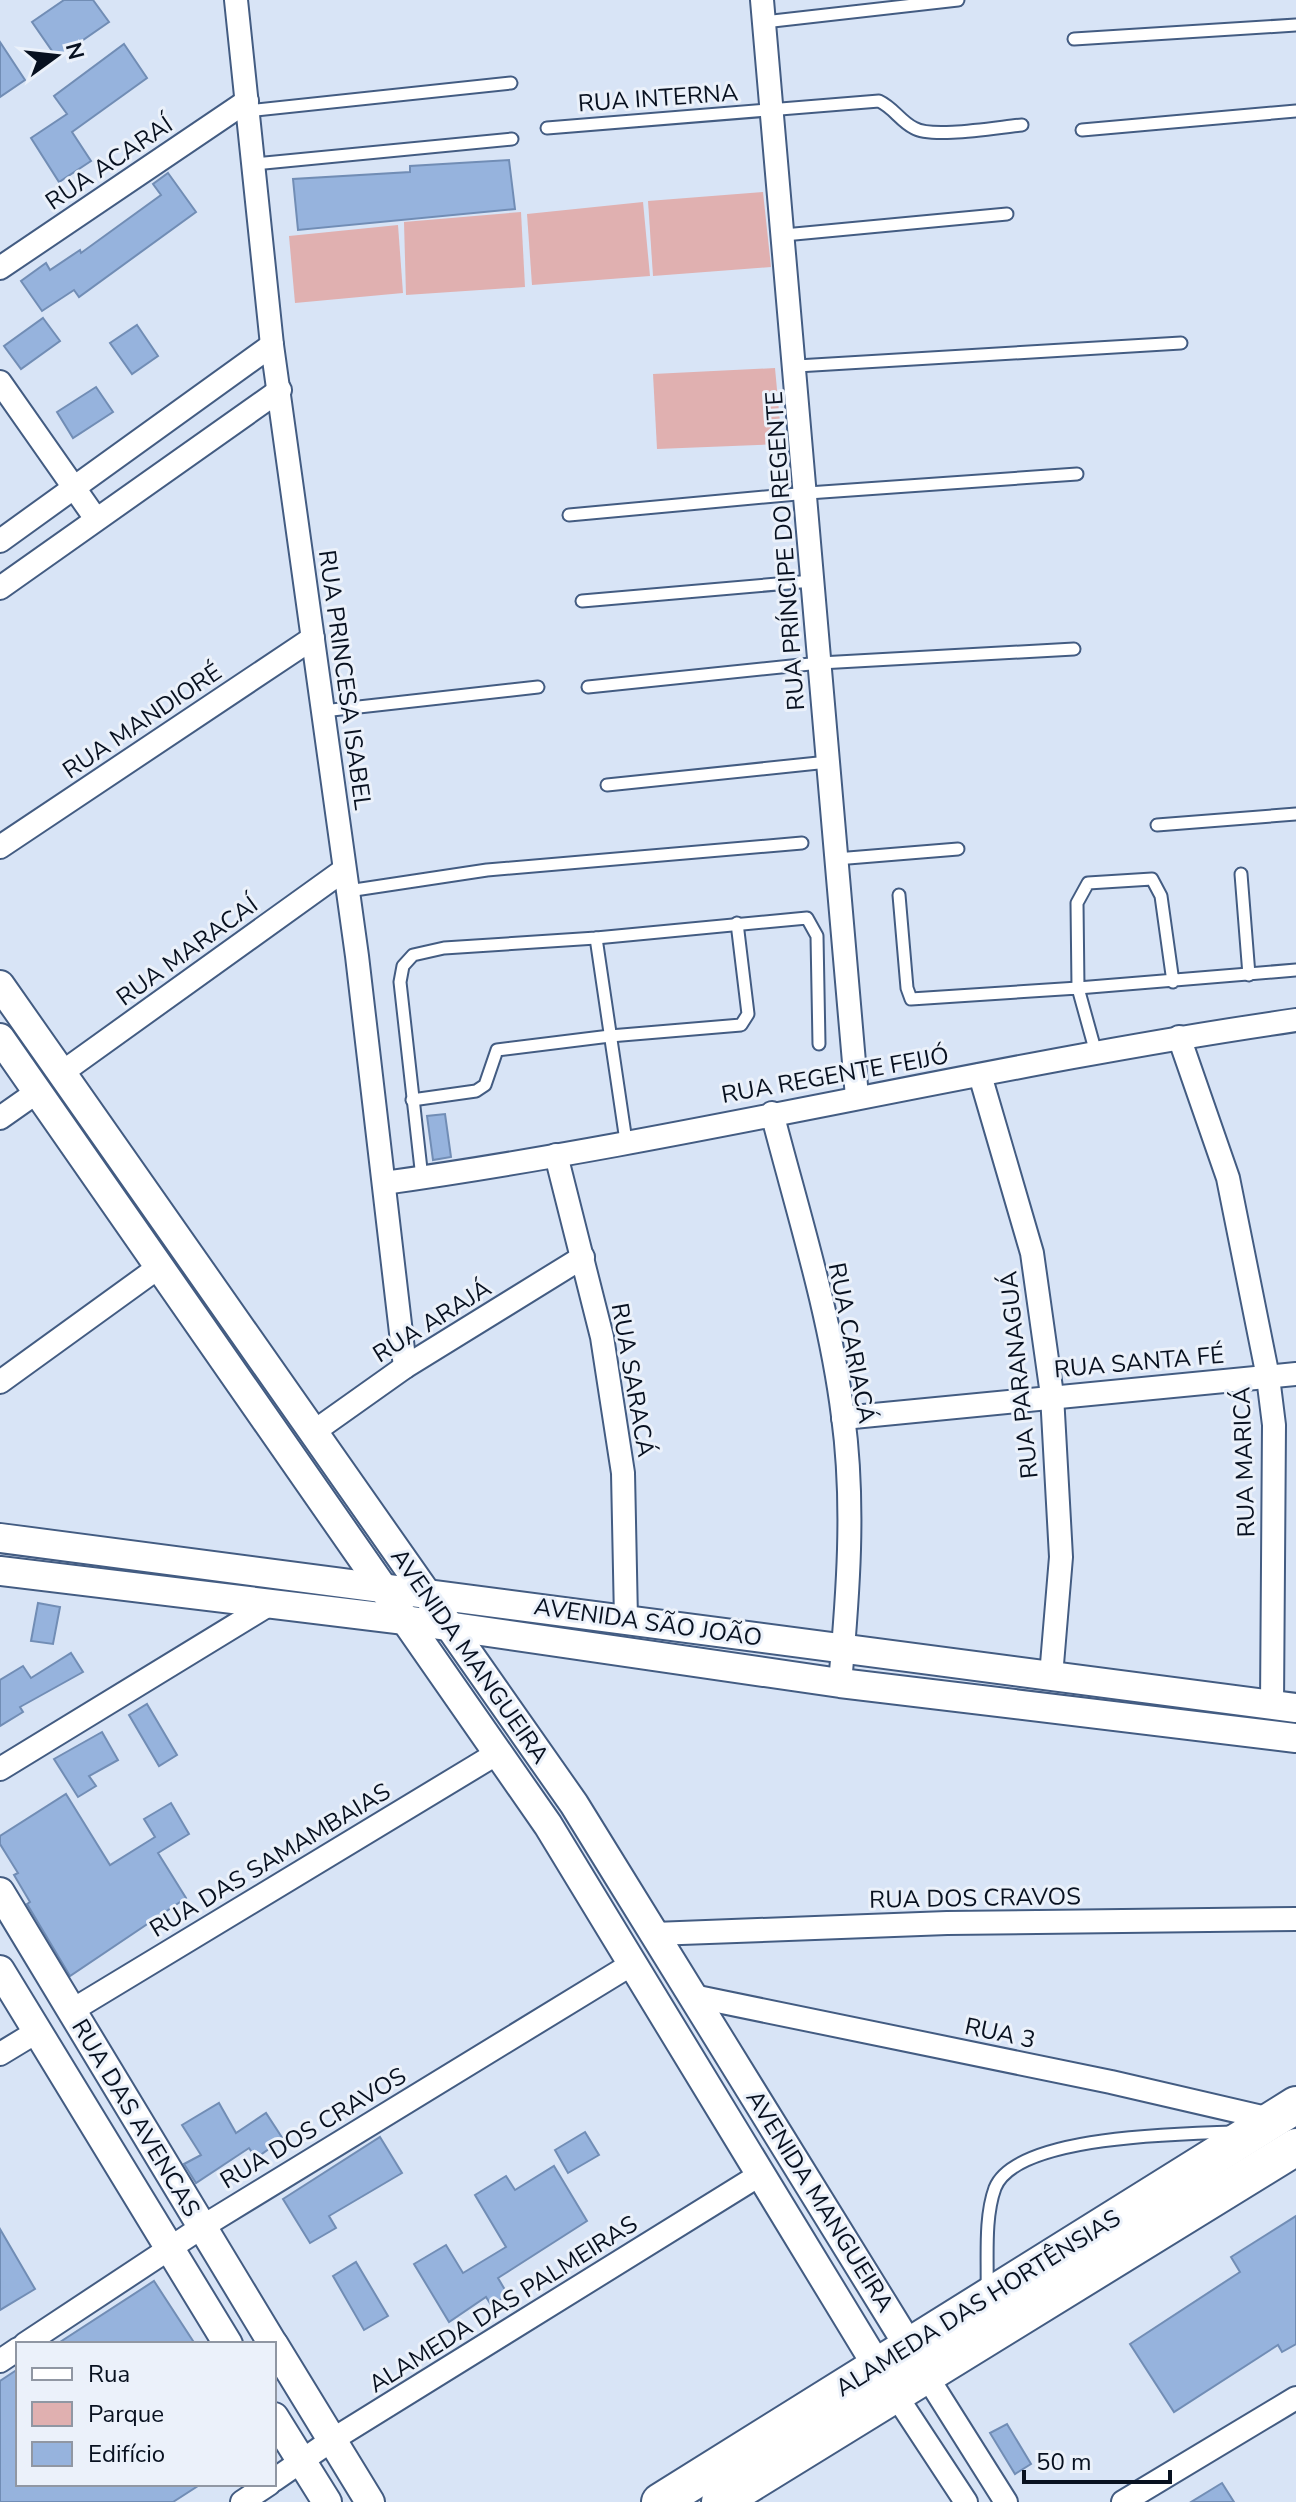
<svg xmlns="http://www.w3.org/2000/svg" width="1296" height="2502" font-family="'Nunito Sans',sans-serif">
<rect width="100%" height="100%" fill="#d8e4f6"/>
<g fill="#e0b0b0">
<polygon points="763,192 771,267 653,276 648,201"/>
<polygon points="643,202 650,276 532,285 527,214"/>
<polygon points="521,212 525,287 406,295 404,222"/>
<polygon points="398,225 403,293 295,303 289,236"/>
<polygon points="775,368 782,444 657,449 653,374"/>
</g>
<g fill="#96b3dd" stroke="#718db5" stroke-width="2">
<polygon points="64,0 93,0 109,22 57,58 32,22"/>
<polygon points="0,42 25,80 0,97"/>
<polygon points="124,44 147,78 72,132 91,161 59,182 31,138 67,114 54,96"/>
<polygon points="509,160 515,209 298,230 293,179 410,172 410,166"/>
<polygon points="168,173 196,212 79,297 74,290 42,311 21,281 46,263 50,270 80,250 81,253 161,195 153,184"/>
<polygon points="43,318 60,341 21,369 4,346"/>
<polygon points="137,325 158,356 132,374 110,343"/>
<polygon points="96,387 113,412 73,438 57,412"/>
<polygon points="445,1114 451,1157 433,1160 427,1116"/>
<polygon points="38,1603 60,1607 53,1644 31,1641"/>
<polygon points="71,1653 83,1672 20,1707 23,1712 0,1726 0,1680 23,1666 31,1678"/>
<polygon points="147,1704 177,1755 159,1766 129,1715"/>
<polygon points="102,1732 118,1760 89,1776 96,1786 78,1797 54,1759"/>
<polygon points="66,1794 110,1865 155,1837 144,1819 171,1803 189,1834 158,1853 186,1898 70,1976 27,1904 30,1902 14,1875 18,1873 0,1844 0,1836"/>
<polygon points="219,2103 236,2133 266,2113 283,2139 256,2158 249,2148 196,2183 184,2164 201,2155 182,2125"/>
<polygon points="585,2132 599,2155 568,2173 555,2150"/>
<polygon points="380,2137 402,2173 329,2216 336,2228 310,2243 283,2199"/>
<polygon points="554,2166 587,2221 498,2278 508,2295 491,2305 486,2297 449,2322 414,2264 446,2245 463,2273 506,2247 475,2195 506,2176 515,2190"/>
<polygon points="1296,2216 1296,2344 1282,2352 1278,2345 1174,2412 1130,2344 1240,2272 1231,2257"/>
<polygon points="0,2229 35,2289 0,2310"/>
<polygon points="356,2262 388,2316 364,2330 333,2276"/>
<polygon points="154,2281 195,2344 57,2344"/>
<polygon points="18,2369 18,2484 201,2484 173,2502 0,2502 0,2381"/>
<polygon points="1007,2424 1031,2464 1015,2474 990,2433"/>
<polygon points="1222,2483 1234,2502 1191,2502"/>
</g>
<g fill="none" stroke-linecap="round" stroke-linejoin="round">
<g stroke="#435c82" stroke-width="15">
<g id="service">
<polyline points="764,22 958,0"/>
<polyline points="1074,39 1296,25"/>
<polyline points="247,111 511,83"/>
<path d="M547,128L879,101C894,108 900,121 914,128C932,139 999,127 1022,125"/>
<polyline points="1082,130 1296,111"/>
<polyline points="254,164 512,139"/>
<polyline points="784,235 1007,214"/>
<polyline points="797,366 1181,343"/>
<polyline points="569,515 808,493 1077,474"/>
<polyline points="582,601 812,581"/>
<polyline points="588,687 820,663 1074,649"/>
<polyline points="323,711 538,687"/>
<polyline points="607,785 828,762"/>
<polyline points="1157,825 1296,814"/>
<polyline points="836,859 958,849"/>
<polyline points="1241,874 1249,975"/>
<polyline points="348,891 487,870 802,843"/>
<polyline points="899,895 907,988 911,999 1078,988 1096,1053"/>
<polyline points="596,938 626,1141"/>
<polyline points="1173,982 1161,896 1152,879 1088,883 1077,903 1078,988 1296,970"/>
<polyline points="412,1100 476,1091 485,1085 497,1050 610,1036 741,1025 748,1014 737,923"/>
<polyline points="422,1178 400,982 403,966 413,955 444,948 596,938 807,918 817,936 819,1044"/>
<path d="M987,2291C988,2259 984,2218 995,2188C1016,2135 1182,2134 1231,2132"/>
</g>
</g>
<g stroke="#435c82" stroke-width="26">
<g id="minor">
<polyline points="236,0 272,345 357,956 405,1367"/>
<path d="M762,0C797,366 825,732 857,1097"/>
<polyline points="0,268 247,101"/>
<polyline points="0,382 96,519"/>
<polyline points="0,541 272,345"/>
<polyline points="0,588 280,390"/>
<polyline points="0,847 313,638"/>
<polyline points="1179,1037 1228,1178 1268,1377 1274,1425 1272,1705"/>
<polyline points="60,1074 344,870"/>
<polyline points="980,1075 1032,1253 1052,1395 1061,1557 1051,1676"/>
<path d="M772,1113C798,1213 830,1313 843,1416C855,1504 848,1595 840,1683"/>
<polyline points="0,1118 37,1092"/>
<polyline points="556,1155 602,1337 623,1473 626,1619"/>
<path d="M384,1183C690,1140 991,1064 1296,1020"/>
<polyline points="0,1382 159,1267"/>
<polyline points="843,1418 1296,1374"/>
<polyline points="312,1433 405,1367 583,1257"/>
<polyline points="0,1769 270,1604"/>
<polyline points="654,1934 947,1923 1296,1919"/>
<polyline points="693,1996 1111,2082 1275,2120"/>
<polyline points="71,2011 496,1754"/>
<polyline points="0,2054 38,2031"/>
<polyline points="25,2344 202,2227 632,1964"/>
<polyline points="0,2361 18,2349"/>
<polyline points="926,2375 1006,2502"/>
<polyline points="895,2394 966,2502"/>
<polyline points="274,2480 332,2440 761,2174"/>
<polyline points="242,2502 269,2484"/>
<polyline points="1123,2502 1296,2398"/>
</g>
</g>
<g stroke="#435c82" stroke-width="32">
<g id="tertiary">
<polyline points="0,985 574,1804 920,2364"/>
<polyline points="0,1038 548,1825 887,2382"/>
<polyline points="0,1538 1296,1708"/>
<polyline points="0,1571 405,1620 840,1683 1296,1738"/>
<polyline points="0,1892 273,2344"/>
<polyline points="0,1970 228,2344"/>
<polyline points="274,2345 370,2502"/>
<polyline points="274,2417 327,2502"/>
</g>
</g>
<g stroke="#435c82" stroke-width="40">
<g id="primary">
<polyline points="660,2502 1296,2105"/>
<polyline points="720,2502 1296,2147"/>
</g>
</g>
<use href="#service" stroke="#fff" stroke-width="11"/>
<use href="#minor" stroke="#fff" stroke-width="22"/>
<use href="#tertiary" stroke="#fff" stroke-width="28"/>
<use href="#primary" stroke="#fff" stroke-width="36"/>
</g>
<g text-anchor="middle" stroke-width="6" stroke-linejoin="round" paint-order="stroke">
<g font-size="24" fill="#081120" stroke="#ebf1fa">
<text transform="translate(658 98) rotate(-4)" y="8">RUA INTERNA</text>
<text transform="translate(109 163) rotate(-34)" y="8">RUA ACARAÍ</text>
<text transform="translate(785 551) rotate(-94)" y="8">RUA PRÍNCIPE DO REGENTE</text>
<text transform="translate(345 680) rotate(82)" y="8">RUA PRINCESA ISABEL</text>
<text transform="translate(142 721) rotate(-34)" y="8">RUA MANDIORÉ</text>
<text transform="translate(187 951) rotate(-36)" y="8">RUA MARACAÍ</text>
<text transform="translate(835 1075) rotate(-10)" y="8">RUA REGENTE FEIJÓ</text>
<text transform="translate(432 1321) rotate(-32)" y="8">RUA ARAJÁ</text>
<text transform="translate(852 1343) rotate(79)" y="8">RUA CARIACÁ</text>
<text transform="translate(1139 1362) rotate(-5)" y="8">RUA SANTA FÉ</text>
<text transform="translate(1019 1375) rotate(-96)" y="8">RUA PARANAGUÁ</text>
<text transform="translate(633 1380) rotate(80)" y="8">RUA SARACÁ</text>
<text transform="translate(1244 1462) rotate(-92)" y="8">RUA MARICÁ</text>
<text transform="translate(648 1622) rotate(8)" y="8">AVENIDA SÃO JOÃO</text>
<text transform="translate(470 1656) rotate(55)" y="8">AVENIDA MANGUEIRA</text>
<text transform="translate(270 1860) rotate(-31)" y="8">RUA DAS SAMAMBAIAS</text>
<text transform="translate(975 1898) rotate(-1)" y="8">RUA DOS CRAVOS</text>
<text transform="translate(1000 2033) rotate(12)" y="8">RUA 3</text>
<text transform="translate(136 2118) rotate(59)" y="8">RUA DAS AVENCAS</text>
<text transform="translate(313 2128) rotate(-31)" y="8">RUA DOS CRAVOS</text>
<text transform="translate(820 2201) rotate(58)" y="8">AVENIDA MANGUEIRA</text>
<text transform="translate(978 2303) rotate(-32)" y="8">ALAMEDA DAS HORTÊNSIAS</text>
<text transform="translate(503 2304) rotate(-32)" y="8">ALAMEDA DAS PALMEIRAS</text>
</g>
</g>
<rect x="16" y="2342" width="260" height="144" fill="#ebf1fa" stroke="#9097a3" stroke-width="2"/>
<rect x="32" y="2368" width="40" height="12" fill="#ffffff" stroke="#9097a3" stroke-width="2"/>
<text x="88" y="2382" font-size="24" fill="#081120">Rua</text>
<rect x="32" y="2402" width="40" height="24" fill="#e0b0b0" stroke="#9097a3" stroke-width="2"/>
<text x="88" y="2422" font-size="24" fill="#081120">Parque</text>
<rect x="32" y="2442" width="40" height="24" fill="#96b3dd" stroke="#9097a3" stroke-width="2"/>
<text x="88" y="2462" font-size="24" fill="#081120">Edifício</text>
<g transform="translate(56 56) rotate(75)" stroke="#ebf1fa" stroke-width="6" paint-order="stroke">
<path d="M0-6L14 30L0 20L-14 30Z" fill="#081120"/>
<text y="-12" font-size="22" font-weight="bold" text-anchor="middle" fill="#081120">N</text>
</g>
<path d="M1024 2470v12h146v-12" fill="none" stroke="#081120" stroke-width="4"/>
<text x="1036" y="2470" font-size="24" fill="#081120" stroke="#ebf1fa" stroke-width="6" paint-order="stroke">50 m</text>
</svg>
